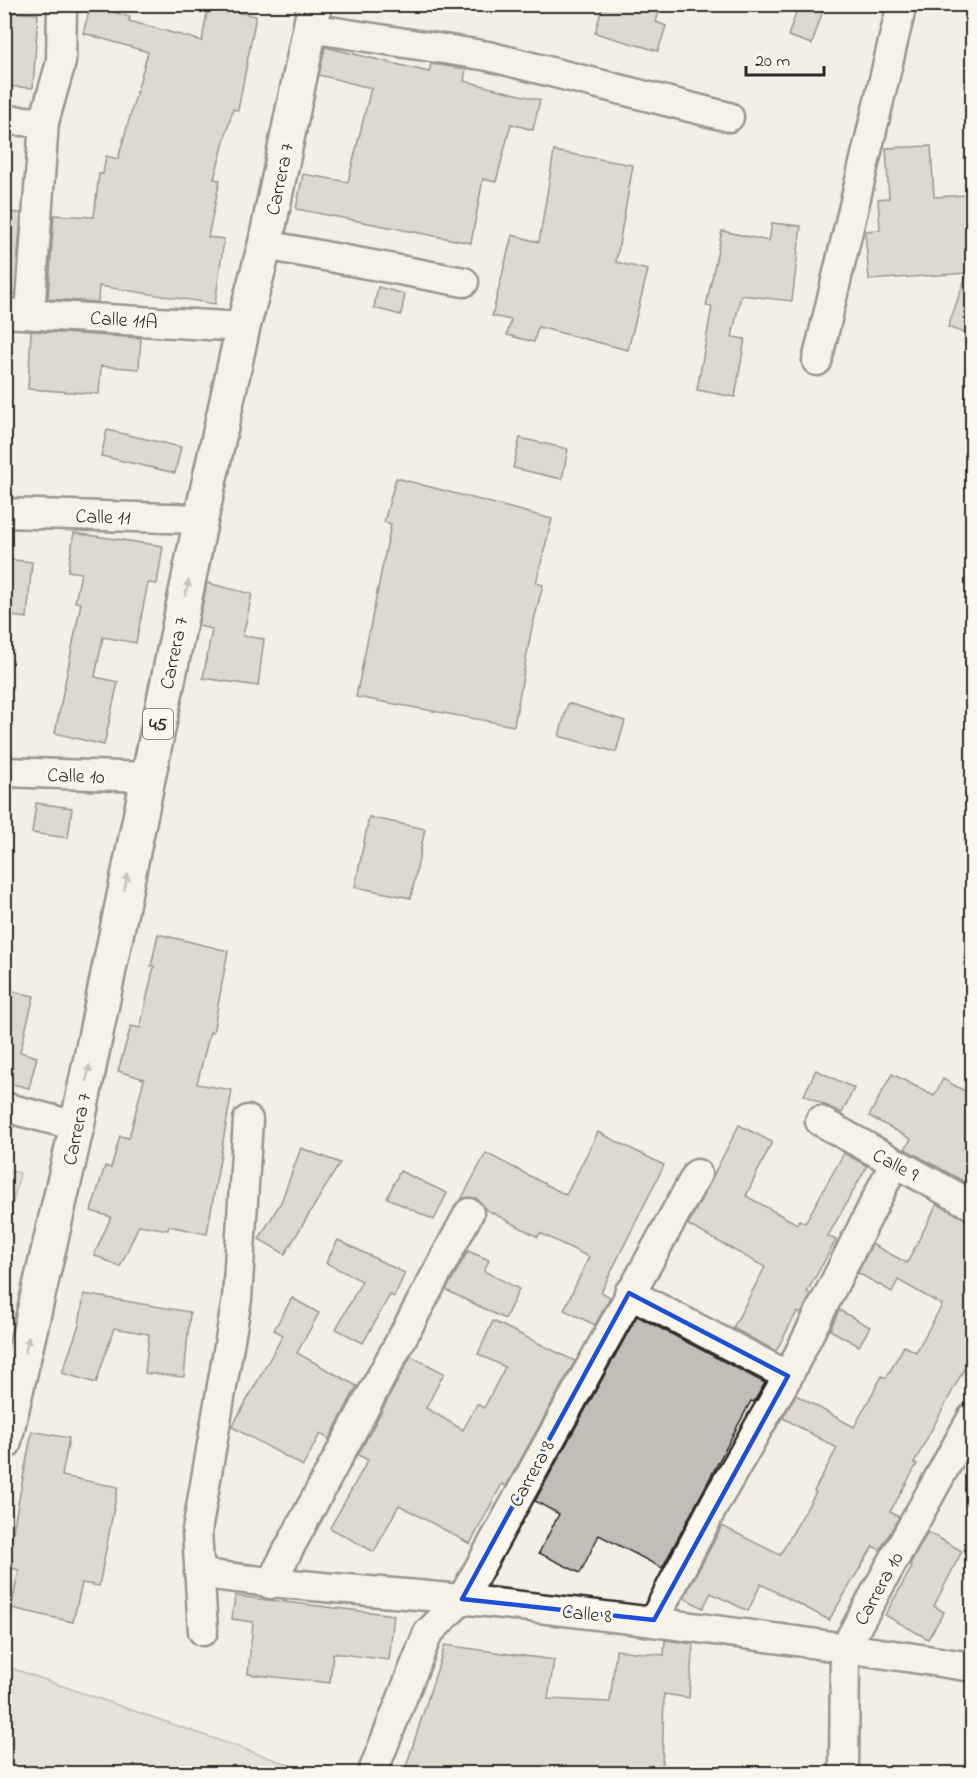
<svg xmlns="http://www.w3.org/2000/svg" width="977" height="1778" font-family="'Indie Flower',sans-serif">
<rect width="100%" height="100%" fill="#f3efe4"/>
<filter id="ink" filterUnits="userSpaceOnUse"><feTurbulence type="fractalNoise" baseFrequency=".0167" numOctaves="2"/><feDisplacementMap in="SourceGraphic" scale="12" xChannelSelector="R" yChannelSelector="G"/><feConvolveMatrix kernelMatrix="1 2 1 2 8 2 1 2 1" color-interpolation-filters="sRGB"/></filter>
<g filter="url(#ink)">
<g fill="#d5d2c9" stroke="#807e7a" stroke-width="1.5">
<polygon points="5,1170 20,1173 5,1234 4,1170"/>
<polygon points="4,1666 5,1666 313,1773 5,1773"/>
</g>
<g fill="#c0beb6" stroke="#2b2b2b" stroke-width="1.5">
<polygon points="603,4 661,4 656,22 666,26 658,51 595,33"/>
<polygon points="799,4 825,4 812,44 788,36"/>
<polygon points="91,5 130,17 129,21 202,41 208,6 256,16 238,110 233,109 214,179 220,180 208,237 224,239 215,304 99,286 98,302 48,299 54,215 94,217 99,174 103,174 106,156 118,159 148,52 83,33"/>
<polygon points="4,12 38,14 33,88 4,86"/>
<polygon points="325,47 429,72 431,64 466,69 464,81 540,100 533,130 511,124 496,182 483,179 471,243 296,209 303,174 348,182 371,88 319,75"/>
<polygon points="931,146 934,197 966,195 967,224 972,223 972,336 948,327 967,273 869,280 865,231 880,230 878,199 889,198 886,148"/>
<polygon points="554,151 633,165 616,262 648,270 628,350 538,327 534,342 507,335 511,320 492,316 512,235 539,242"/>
<polygon points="4,212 21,213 15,294 4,294"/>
<polygon points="772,223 801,226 792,301 741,295 732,337 745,339 735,397 697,390 712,307 706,306 722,231 769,241"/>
<polygon points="378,287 405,294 401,315 374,308"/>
<polygon points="31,331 141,338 139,369 101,366 99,394 28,389"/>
<polygon points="107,430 181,447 175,473 101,456"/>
<polygon points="520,438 568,449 562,479 513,468"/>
<polygon points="396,478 552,519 536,583 543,585 531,632 514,726 356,697 391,524 384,522"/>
<polygon points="74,533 163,546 157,584 148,583 136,643 103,637 95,677 118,682 104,745 55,733 81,603 75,602 81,573 68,571"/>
<polygon points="4,559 32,562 27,618 4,615"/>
<polygon points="207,583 252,594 243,636 264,639 258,686 203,678 212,629 198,626"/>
<polygon points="568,703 625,721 616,752 559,736"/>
<polygon points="36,803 72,808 68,838 32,833"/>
<polygon points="369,817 425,829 411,898 355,887"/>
<polygon points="158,934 228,951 213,1033 210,1032 197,1084 232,1090 207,1234 169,1226 168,1230 139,1225 120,1267 94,1255 111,1217 91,1211 105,1166 111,1168 120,1136 129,1138 144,1079 118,1071 131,1026 140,1028 154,966 151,966"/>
<polygon points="9,990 34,996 20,1052 37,1057 29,1088 4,1082 4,1005"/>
<polygon points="816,1070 854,1088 842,1113 804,1095"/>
<polygon points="892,1074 934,1096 943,1079 972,1095 972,1186 905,1149 911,1139 869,1116"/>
<polygon points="739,1125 772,1142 746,1196 797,1224 799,1220 805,1223 844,1153 867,1166 828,1236 836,1240 807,1292 811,1294 801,1314 797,1312 776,1351 733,1328 765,1267 688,1225"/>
<polygon points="598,1132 664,1165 601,1292 610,1297 595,1325 564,1310 589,1257 540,1233 538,1237 485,1209 476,1198 462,1198 486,1153 566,1195"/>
<polygon points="301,1148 340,1163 285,1254 259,1239 281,1202"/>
<polygon points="400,1171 447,1193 434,1220 387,1198"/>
<polygon points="937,1204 972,1221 972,1354 914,1463 917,1464 890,1512 899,1517 880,1550 873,1546 829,1620 761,1584 748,1611 711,1593 703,1608 684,1598 722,1526 780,1555 816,1492 814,1491 837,1448 783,1418 796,1395 854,1427 882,1376 886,1378 904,1346 916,1352 942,1305 898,1280 892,1292 858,1273 872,1244 907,1263"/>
<polygon points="338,1240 405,1273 394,1297 390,1295 363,1343 336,1329 362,1281 326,1263"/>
<polygon points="468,1251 489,1260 484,1271 519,1289 505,1319 446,1290"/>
<polygon points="84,1294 190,1312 184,1377 145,1373 149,1334 114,1328 96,1383 62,1373 79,1325"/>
<polygon points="292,1298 319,1313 297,1353 357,1386 329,1439 320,1434 303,1466 232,1427 283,1335 274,1330"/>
<polygon points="839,1310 870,1327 859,1346 830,1330"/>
<polygon points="637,1316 765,1383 754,1402 751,1401 662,1568 599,1535 580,1573 539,1553 559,1514 535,1501"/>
<polygon points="493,1321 575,1361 506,1486 502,1484 470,1544 399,1505 374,1552 330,1528 368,1460 358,1455 411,1356 444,1373 426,1408 463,1430 477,1404 484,1408 505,1367 478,1354"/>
<polygon points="32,1431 69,1438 62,1476 118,1487 99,1586 82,1583 73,1622 11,1608 19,1570 6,1567"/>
<polygon points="928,1532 962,1551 934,1606 944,1612 928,1639 885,1615 912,1567 910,1565"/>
<polygon points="235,1596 394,1615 389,1660 333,1653 330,1683 248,1674 253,1622 232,1619"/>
<polygon points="665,1640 693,1644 689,1698 664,1694 662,1773 404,1773 445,1645 554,1660 548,1699 610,1702 616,1650 664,1655"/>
</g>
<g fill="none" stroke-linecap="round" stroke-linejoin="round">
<g stroke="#2b2b2b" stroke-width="33">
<g id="street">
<polyline points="310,28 488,56 729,117"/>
<polyline points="4,120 44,122"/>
<polyline points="265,245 464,282"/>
<polyline points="4,313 243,327"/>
<polyline points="30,313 44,122 61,62 62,4"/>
<polyline points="817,361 902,4"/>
<polyline points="4,513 201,519"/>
<polyline points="4,772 147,777"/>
<polyline points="4,1107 77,1126"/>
<polyline points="820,1121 972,1205"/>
<polyline points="629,1293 788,1376"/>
<path d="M199,1573C289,1587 379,1590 469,1600C638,1619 805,1641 972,1667"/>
<polyline points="270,1584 469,1213"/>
<polyline points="654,1620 715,1503 788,1376 894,1164"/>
<polyline points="203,1631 197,1531 237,1299 248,1120"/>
<polyline points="372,1774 428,1633 462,1599 697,1174"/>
<polyline points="844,1774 845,1648 972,1418"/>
</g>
</g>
<g stroke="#2b2b2b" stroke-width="38">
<polyline id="primary" points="4,1443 77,1126 201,519 243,327 265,245 315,4"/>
</g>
<use href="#street" stroke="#fbf7ec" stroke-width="28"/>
<use href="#primary" stroke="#fbf7ec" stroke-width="33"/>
</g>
<defs><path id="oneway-solid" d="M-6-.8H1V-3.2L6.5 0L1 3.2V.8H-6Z" transform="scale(1.5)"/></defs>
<g fill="#93918c">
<use href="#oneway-solid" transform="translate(187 588) rotate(-78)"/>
<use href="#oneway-solid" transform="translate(126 882) rotate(-79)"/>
<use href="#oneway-solid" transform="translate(88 1073) rotate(-79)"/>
<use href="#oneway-solid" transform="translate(27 1345) rotate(-77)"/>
</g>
</g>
<path d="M0 0H977V1778H0ZM629,1293L788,1376L654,1620L462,1599Z" fill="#f3efe4" fill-opacity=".55" fill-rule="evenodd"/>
<path fill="none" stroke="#1d4ed8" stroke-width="4.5" stroke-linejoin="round" d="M629,1293L788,1376L654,1620L462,1599Z"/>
<g text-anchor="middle" stroke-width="6" stroke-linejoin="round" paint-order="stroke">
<rect fill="#fbf7ec" stroke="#696865" stroke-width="1.5" x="143" y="709" width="30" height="30" rx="4.5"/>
<g font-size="18" font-weight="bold" fill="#2b2b2b">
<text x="158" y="730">45</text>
</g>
<g font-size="20" fill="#2b2b2b" stroke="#fbf7ec">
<text transform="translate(279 179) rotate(-78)" y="7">Carrera 7</text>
<text transform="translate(124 319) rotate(4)" y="7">Calle 11A</text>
<text transform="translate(103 516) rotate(2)" y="7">Calle 11</text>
<text transform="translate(173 653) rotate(-78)" y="7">Carrera 7</text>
<text transform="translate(76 775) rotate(2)" y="7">Calle 10</text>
<text transform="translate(76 1129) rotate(-78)" y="7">Carrera 7</text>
<text transform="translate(896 1164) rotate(28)" y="7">Calle 9</text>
<text transform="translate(531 1473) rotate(-61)" y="7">Carrera 8</text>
<text transform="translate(878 1588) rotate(-61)" y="7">Carrera 10</text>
<text transform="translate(587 1613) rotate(6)" y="7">Calle 8</text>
</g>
</g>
<rect width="977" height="1778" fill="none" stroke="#fbf7ec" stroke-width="24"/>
<rect x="12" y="12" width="953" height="1754" fill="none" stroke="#2b2b2b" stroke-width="2" filter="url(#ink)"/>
<path d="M746 66v9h78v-9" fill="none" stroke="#2b2b2b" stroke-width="3"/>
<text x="755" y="66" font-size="18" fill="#2b2b2b" stroke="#fbf7ec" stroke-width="4.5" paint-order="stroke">20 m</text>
</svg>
